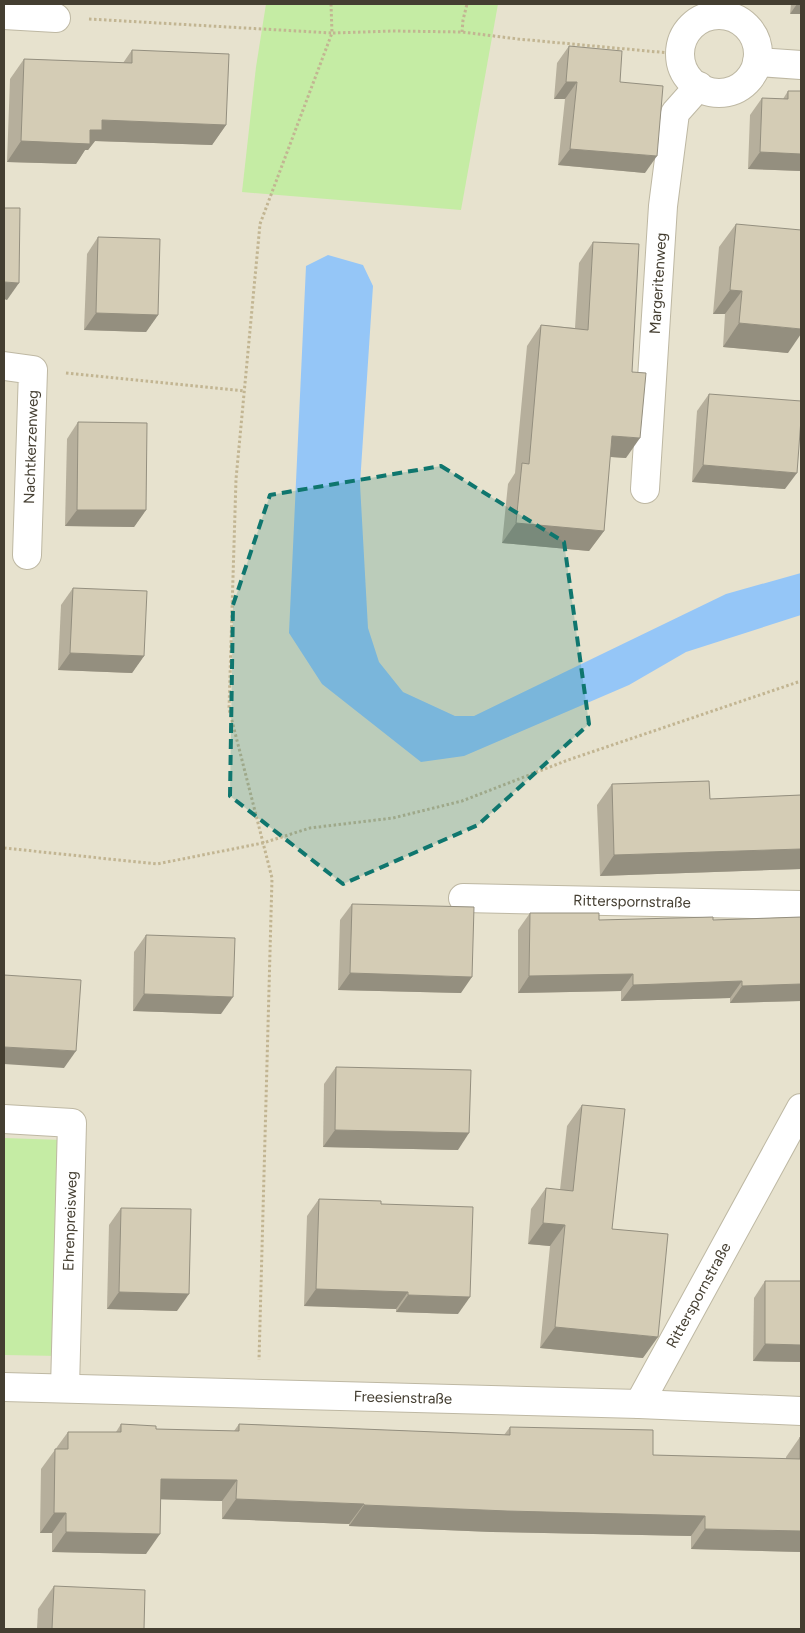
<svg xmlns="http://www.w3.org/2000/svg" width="805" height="1633" font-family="Figtree,sans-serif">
<rect width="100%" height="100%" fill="#f3efe1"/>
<rect fill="#e7e2ce" x="4" y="4" width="797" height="1625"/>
<g fill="#c5eca4">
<polygon points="266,4 498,4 461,210 242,192 256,67"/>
<polygon points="4,1138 62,1140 60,1356 4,1355"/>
</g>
<polygon fill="#95c6f7" points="328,255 363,265 373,286 360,484 368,628 379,662 403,692 455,716 474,716 726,594 801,573 801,615 686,652 629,685 464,756 421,762 322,684 289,633 306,266"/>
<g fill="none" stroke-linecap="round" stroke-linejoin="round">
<g stroke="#beb8a3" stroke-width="30">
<g id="minor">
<polyline points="4,15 56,18"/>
<circle cx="719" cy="54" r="39"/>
<polyline points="757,62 801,65"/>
<polyline points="4,366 33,370 27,555"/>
<path id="s1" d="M645,489L663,206L675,113L699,86"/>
<path id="s2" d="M463,898L801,905"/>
<polyline points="4,1119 72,1123 65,1388"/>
<path id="s3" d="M4,1387L639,1404L801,1411"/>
<path id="s4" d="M639,1404L801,1108"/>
</g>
</g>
<g stroke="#c2b592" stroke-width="3" stroke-dasharray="2.5 2.5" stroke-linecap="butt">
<polyline points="331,4 332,33 392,31 462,32 518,39 680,54"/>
<polyline points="89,19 332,33 260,224 236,479 229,709 272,878 259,1360"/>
<polyline points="462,32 463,20 467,4"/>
<polyline points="66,373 244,391"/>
<polyline points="4,848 157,864 263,843 310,828 393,818 462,801 568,760 801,681"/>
</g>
<use href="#minor" stroke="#fff" stroke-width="28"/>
</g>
<g fill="#b6af9c">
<polygon points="791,4 801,4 790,14"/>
<polygon points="569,46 620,82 645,173 558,165 565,99 554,99 557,63"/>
<polygon points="132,50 226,125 212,145 95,141 88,150 85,150 76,164 7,162 10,79 24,59 123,63"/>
<polygon points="788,91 801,91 801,171 748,169 750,115 762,98 783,99"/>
<polygon points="736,224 788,353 723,347 725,314 713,314 719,247"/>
<polygon points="98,237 158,315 146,332 84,330 87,254"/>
<polygon points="593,242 626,458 610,457 604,531 589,551 502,543 508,484 515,473 527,346 541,325 575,328 579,263"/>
<polygon points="709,394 785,489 692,482 697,411"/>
<polygon points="78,422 146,510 134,527 65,526 67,439"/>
<polygon points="73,588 144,656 132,673 58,670 61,605"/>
<polygon points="612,784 710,799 801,795 801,869 600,876 597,805"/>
<polygon points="352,904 461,993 338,990 340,920"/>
<polygon points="530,913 599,920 713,920 801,917 801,1001 730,1003 730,998 621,1001 621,991 518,993 518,930"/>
<polygon points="146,935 221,1014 133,1011 134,952"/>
<polygon points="336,1067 458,1150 323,1147 324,1084"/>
<polygon points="582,1105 612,1229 643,1358 540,1348 550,1246 528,1244 531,1209 546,1188 560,1190 567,1126"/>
<polygon points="319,1199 381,1204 458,1314 396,1312 396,1309 304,1306 307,1216"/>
<polygon points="121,1208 177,1311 107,1309 109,1225"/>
<polygon points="765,1281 801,1362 753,1361 754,1298"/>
<polygon points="121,1424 156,1429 234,1431 239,1424 504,1435 510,1427 653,1455 786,1459 786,1457 800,1437 801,1437 801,1552 691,1549 691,1536 492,1532 349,1526 349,1524 222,1519 222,1501 161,1499 146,1554 52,1552 52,1533 40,1533 41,1469 68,1432 116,1432"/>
<polygon points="54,1586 144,1629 37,1629 38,1609"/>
</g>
<g fill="#948f7f">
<polygon points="150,4 178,4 177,5"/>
<polygon points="797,4 801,4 801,14 790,14"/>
<polygon points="566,82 577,82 565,99 554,99"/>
<polygon points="102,120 226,125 212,145 95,141 88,150 85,150 76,164 7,162 21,141 90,130"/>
<polygon points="570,149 657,156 645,173 558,165"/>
<polygon points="760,152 801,154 801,171 748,169"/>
<polygon points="4,282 19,283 7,300 4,299"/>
<polygon points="730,290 742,291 725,314 713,314"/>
<polygon points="96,313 158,315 146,332 84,330"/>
<polygon points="739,323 801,329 801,334 788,353 723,347"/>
<polygon points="612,436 640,438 626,458 598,456"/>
<polygon points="703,465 797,473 785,489 692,482"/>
<polygon points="77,510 146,510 134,527 65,526"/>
<polygon points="516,523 604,531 589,551 502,543"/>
<polygon points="70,653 144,656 132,673 58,670"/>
<polygon points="801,849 801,869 600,876 614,855"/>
<polygon points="350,973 472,977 461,993 338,990"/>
<polygon points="633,974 621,991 518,993 529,976"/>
<polygon points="742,981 730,998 621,1001 633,985"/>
<polygon points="801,984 801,1001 730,1003 742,986"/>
<polygon points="144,994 233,997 221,1014 133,1011"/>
<polygon points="4,1047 76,1051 64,1068 4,1064"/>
<polygon points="335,1130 469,1133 458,1150 323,1147"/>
<polygon points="543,1223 565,1225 550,1246 528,1244"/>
<polygon points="316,1289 408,1292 396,1309 304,1306"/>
<polygon points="119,1292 189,1294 177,1311 107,1309"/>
<polygon points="408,1295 470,1297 458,1314 396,1312"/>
<polygon points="555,1327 658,1337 643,1358 540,1348"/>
<polygon points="765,1344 801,1345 801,1362 753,1361"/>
<polygon points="161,1479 237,1480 222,1501 147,1499"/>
<polygon points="236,1499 364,1504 349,1524 222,1519"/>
<polygon points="364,1505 705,1516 691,1536 492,1532 349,1526"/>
<polygon points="54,1513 66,1513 52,1533 40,1533"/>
<polygon points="705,1529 801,1531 801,1552 691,1549"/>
<polygon points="66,1532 160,1534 146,1554 52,1552"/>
</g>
<g fill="#d4ccb5" stroke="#948f7f">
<polygon points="569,46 622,51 620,82 663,86 657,156 570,149 577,82 566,82"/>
<polygon points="132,50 229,54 226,125 102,120 102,130 90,130 90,144 21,141 24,59 132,63"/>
<polygon points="788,91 801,91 801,154 760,152 762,98 788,99"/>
<polygon points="4,208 20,208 19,283 4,282"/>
<polygon points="736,224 801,230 801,329 739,323 742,291 730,290"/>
<polygon points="98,237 160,239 158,315 96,313"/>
<polygon points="593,242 639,244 632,372 646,373 640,438 612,436 604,531 516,523 522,463 529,464 541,325 588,330"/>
<polygon points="709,394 801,401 801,419 797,473 703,465"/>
<polygon points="78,422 147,423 146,510 77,510"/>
<polygon points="73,588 147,591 144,656 70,653"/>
<polygon points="709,781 710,799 801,795 801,849 614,855 612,784"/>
<polygon points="352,904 474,907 472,977 350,973"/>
<polygon points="530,913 599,913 599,920 713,917 713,920 801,917 801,984 742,986 742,981 633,985 633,974 529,976"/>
<polygon points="146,935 235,938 233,997 144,994"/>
<polygon points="4,975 81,980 76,1051 4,1047"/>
<polygon points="336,1067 471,1070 469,1133 335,1130"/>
<polygon points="582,1105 625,1109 612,1229 668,1234 658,1337 555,1327 565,1225 543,1223 546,1188 573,1191"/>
<polygon points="319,1199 381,1201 381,1204 473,1207 470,1297 408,1295 408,1292 316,1289"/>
<polygon points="121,1208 191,1209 189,1294 119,1292"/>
<polygon points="765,1281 801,1281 801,1345 765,1344"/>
<polygon points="121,1424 156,1426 156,1429 239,1431 239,1424 510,1435 510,1427 653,1430 653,1455 800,1459 800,1437 801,1437 801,1531 705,1529 705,1516 507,1511 364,1505 364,1504 236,1499 237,1480 161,1479 160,1534 66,1532 66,1513 54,1513 55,1449 68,1449 68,1432 121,1432"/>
<polygon points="54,1586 145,1590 144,1629 52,1629"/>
</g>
<path fill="#0f766e" fill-opacity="0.2" stroke="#0f766e" stroke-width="4" stroke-dasharray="10 6" stroke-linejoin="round" d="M441,466L564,542L589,724L478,825L343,884L230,796L233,605L270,495Z"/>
<g text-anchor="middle" stroke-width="4.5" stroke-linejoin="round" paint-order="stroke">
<g font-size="15" fill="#443e31" stroke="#fff">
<text dy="5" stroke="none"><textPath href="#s1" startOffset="206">Margeritenweg</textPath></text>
<text transform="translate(31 447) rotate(-88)" y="5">Nachtkerzenweg</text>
<text dy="5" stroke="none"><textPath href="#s2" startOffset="169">Ritterspornstraße</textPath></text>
<text transform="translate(70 1221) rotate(-88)" y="5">Ehrenpreisweg</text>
<text dy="5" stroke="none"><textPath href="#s4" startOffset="124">Ritterspornstraße</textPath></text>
<text dy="5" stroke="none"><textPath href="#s3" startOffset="399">Freesienstraße</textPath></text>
</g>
</g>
<rect width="805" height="1633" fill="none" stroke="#443e31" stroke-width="10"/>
</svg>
